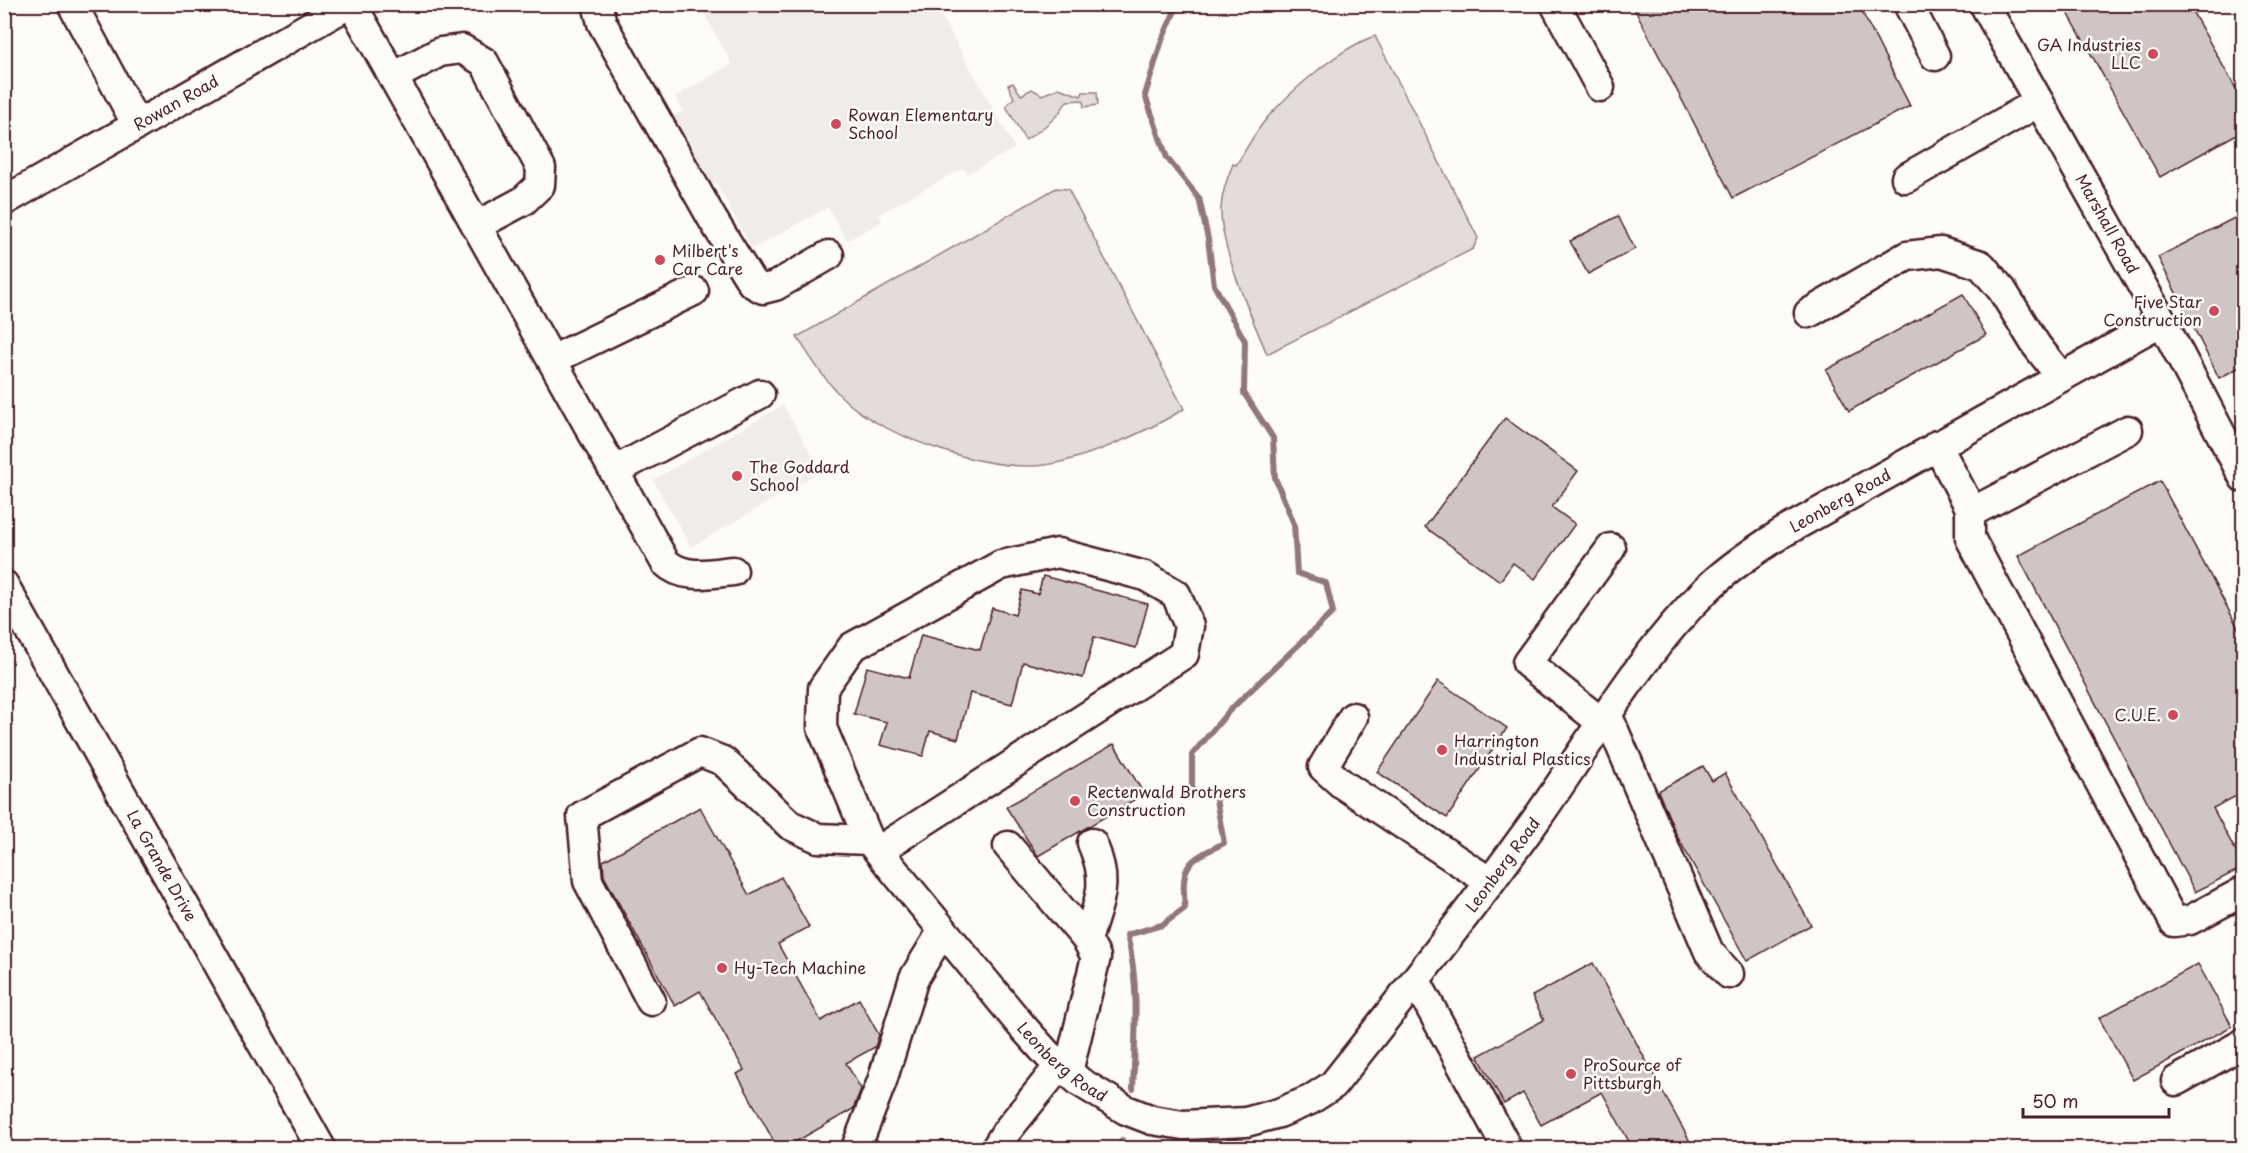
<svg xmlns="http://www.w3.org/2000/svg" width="2248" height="1153" font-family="'Playpen Sans',sans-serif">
<rect width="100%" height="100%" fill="#fdfcf7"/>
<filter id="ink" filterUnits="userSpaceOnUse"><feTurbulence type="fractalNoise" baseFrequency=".0167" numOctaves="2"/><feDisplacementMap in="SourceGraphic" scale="12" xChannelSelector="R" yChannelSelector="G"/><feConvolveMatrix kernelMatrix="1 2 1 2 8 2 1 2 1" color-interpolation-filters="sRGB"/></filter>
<g filter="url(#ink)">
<g fill="#f0ece8">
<polygon points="707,5 935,5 1015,148 967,174 963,168 879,214 882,221 847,241 828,207 752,249 716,182 708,187 668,119 683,111 675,97 732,64 701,8"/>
<polygon points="783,405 821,471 691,547 653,480"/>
</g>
<g fill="#e3dcda" stroke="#967e82" stroke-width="1.5">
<path d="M1375,36L1478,238L1473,249L1267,354C1252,318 1219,246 1221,208C1222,192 1227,178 1233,164L1236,165C1246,150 1255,132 1267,118C1292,90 1339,48 1375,36Z"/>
<path d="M1013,83L1021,95L1032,89L1042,95L1059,88L1081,96L1083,92H1097L1098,105L1084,107L1083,100L1067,101C1058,118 1042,130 1025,140L1006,106L1014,98L1008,85Z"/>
<path d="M1056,188L1068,189L1184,409C1148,431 1073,466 1031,466C978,467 886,437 847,402C827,384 812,360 797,337Z"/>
</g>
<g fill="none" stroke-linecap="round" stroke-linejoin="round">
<g stroke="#91777b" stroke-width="6">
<path d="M1133,1089C1135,1039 1140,984 1127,935L1162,925L1185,908C1181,865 1185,862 1224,843L1215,794L1192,795V755L1229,711L1333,612L1326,583L1297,573L1294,524L1275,478L1273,438L1244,393L1245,341L1214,285L1208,239L1199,198L1167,158L1145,95L1162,40L1178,4"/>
<polyline points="1121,1148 1122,1140"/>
</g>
</g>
<g fill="#d0c5c4" stroke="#4a1f2b" stroke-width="1.5">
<polygon points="1632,4 1858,4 1910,106 1733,198"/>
<polygon points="2063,4 2188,4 2244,103 2244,130 2160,177"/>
<polygon points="2244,213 2244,365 2219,378 2158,257"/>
<polygon points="1618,216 1635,249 1588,274 1570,241"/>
<polygon points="1963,294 1986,335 1849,411 1826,370"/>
<polygon points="1505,418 1578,471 1552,507 1575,524 1535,579 1513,563 1500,581 1425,527"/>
<polygon points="2160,481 2244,639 2244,792 2213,808 2244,867 2195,892 2018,556"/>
<polygon points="1043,576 1148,604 1136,648 1094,637 1083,678 1023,662 1012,704 970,693 958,739 930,731 923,756 880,745 887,722 854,714 867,667 909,678 921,635 980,650 992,608 1015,615 1022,590 1038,594"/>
<polygon points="1438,681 1507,728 1447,818 1377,772"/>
<polygon points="1114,744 1144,794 1038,856 1006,807"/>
<polygon points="1703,766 1712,781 1725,773 1811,925 1747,961 1677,836 1658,791"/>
<polygon points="700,807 749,895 781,877 809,927 778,944 821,1021 859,999 879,1035 875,1047 846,1063 861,1089 853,1109 783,1149 778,1149 737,1074 744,1070 700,991 675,1006 604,876 603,861"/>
<polygon points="1593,963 1694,1149 1633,1149 1602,1092 1541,1125 1523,1093 1504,1104 1478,1056 1544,1020 1532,996"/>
<polygon points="2198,964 2232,1026 2133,1080 2099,1018"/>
</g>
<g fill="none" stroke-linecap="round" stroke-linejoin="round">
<g stroke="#4a1f2b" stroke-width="33">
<g id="minor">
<polyline points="72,4 137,125"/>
<path d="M352,4L665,562C684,580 709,573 733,571"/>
<polyline points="597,4 602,23 713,220 752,283 763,289 775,286 829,255"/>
<polyline points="1555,4 1600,87"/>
<polyline points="1908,4 1935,56"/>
<path id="s1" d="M1984,4L2162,321L2244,478"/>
<polyline points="393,77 440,52 462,49 484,62 541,168 540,185 523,201 476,226"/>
<polyline points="1906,178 2039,102"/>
<path id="s2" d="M4,201L349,4"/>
<polyline points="1809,313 1907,256 1941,252 1981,265 2002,290 2036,345 2061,377"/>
<polyline points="552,360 694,291"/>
<polyline points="1937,445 1970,508 1970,538 2174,922 2190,920 2244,891"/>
<polyline points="614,471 760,394"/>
<polyline points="1970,513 2128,430"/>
<path id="s3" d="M4,585L321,1148"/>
<polyline points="1607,714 1709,952 1729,974"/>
<polyline points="1353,717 1323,767 1342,784 1490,882"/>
<polyline points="1601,722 1527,663 1611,548"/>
<polyline points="1008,846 1087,940 1096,957 1068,1072"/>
<path id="s4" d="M878,851L1184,654L1189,626L1176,594L1145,576L1058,553L1001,565L852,647L823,688L822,728L869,840L1021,1025L1048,1055L1080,1082L1126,1110L1152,1120L1183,1125L1246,1122L1279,1113L1310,1100L1333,1085C1402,998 1470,911 1535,821C1591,742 1639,655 1709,587C1731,566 1756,550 1782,533L2162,321"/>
<path d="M1087,940C1099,899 1110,884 1092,843"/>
<polyline points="1416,981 1507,1148"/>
<polyline points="651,1001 588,881 582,816 700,752 723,761 790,825 818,838 869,840"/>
<polyline points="2176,1081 2244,1043"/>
<polyline points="856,1148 882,1081 914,978 943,930"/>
<polyline points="996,1148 1006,1132 1060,1065"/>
</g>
</g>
<use href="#minor" stroke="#fdfcf7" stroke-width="28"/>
</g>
</g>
<g fill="#d1495b" stroke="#fdfcf7" stroke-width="2">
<circle cx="2153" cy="54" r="6"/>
<circle cx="836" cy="124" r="6"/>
<circle cx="660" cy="260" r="6"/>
<circle cx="2214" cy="311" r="6"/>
<circle cx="737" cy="476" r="6"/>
<circle cx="2173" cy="715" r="6"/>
<circle cx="1442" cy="750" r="6"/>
<circle cx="1075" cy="801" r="6"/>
<circle cx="722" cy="968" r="6"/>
<circle cx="1571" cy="1074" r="6"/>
</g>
<g text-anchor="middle" stroke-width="5" stroke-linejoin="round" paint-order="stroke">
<g font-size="16" fill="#4a1f2b" stroke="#fdfcf7" text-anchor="start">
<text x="2141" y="51" text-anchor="end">GA Industries<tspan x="2141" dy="18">LLC</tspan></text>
<text x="848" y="121">Rowan Elementary<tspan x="848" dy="18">School</tspan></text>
<text x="672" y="257">Milbert's<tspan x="672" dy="18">Car Care</tspan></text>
<text x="2202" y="308" text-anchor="end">Five Star<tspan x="2202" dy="18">Construction</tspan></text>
<text x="749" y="473">The Goddard<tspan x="749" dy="18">School</tspan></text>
<text x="2161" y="721" text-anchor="end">C.U.E.</text>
<text x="1454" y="747">Harrington<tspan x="1454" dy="18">Industrial Plastics</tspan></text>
<text x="1087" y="798">Rectenwald Brothers<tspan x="1087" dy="18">Construction</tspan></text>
<text x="734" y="974">Hy-Tech Machine</text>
<text x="1583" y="1071">ProSource of<tspan x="1583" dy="18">Pittsburgh</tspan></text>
</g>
<g font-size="16" fill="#4a1f2b" stroke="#fdfcf7">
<text dy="6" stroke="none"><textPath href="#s2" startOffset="198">Rowan Road</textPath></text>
<text dy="6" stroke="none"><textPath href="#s1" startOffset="252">Marshall Road</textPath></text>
<text dy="6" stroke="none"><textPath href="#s4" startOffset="2368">Leonberg Road</textPath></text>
<text dy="6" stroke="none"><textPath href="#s4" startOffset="1864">Leonberg Road</textPath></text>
<text dy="6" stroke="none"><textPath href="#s3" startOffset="322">La Grande Drive</textPath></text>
<text dy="6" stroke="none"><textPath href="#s4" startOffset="1288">Leonberg Road</textPath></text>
</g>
</g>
<rect width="2248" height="1153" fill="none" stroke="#fdfcf7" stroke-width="24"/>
<rect x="12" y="12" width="2224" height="1129" fill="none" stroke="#4a1f2b" stroke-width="2" filter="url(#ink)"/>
<path d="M2023 1108v9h146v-9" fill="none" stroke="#4a1f2b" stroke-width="3"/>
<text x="2032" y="1108" font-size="18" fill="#4a1f2b" stroke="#fdfcf7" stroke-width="4.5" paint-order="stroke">50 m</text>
</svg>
